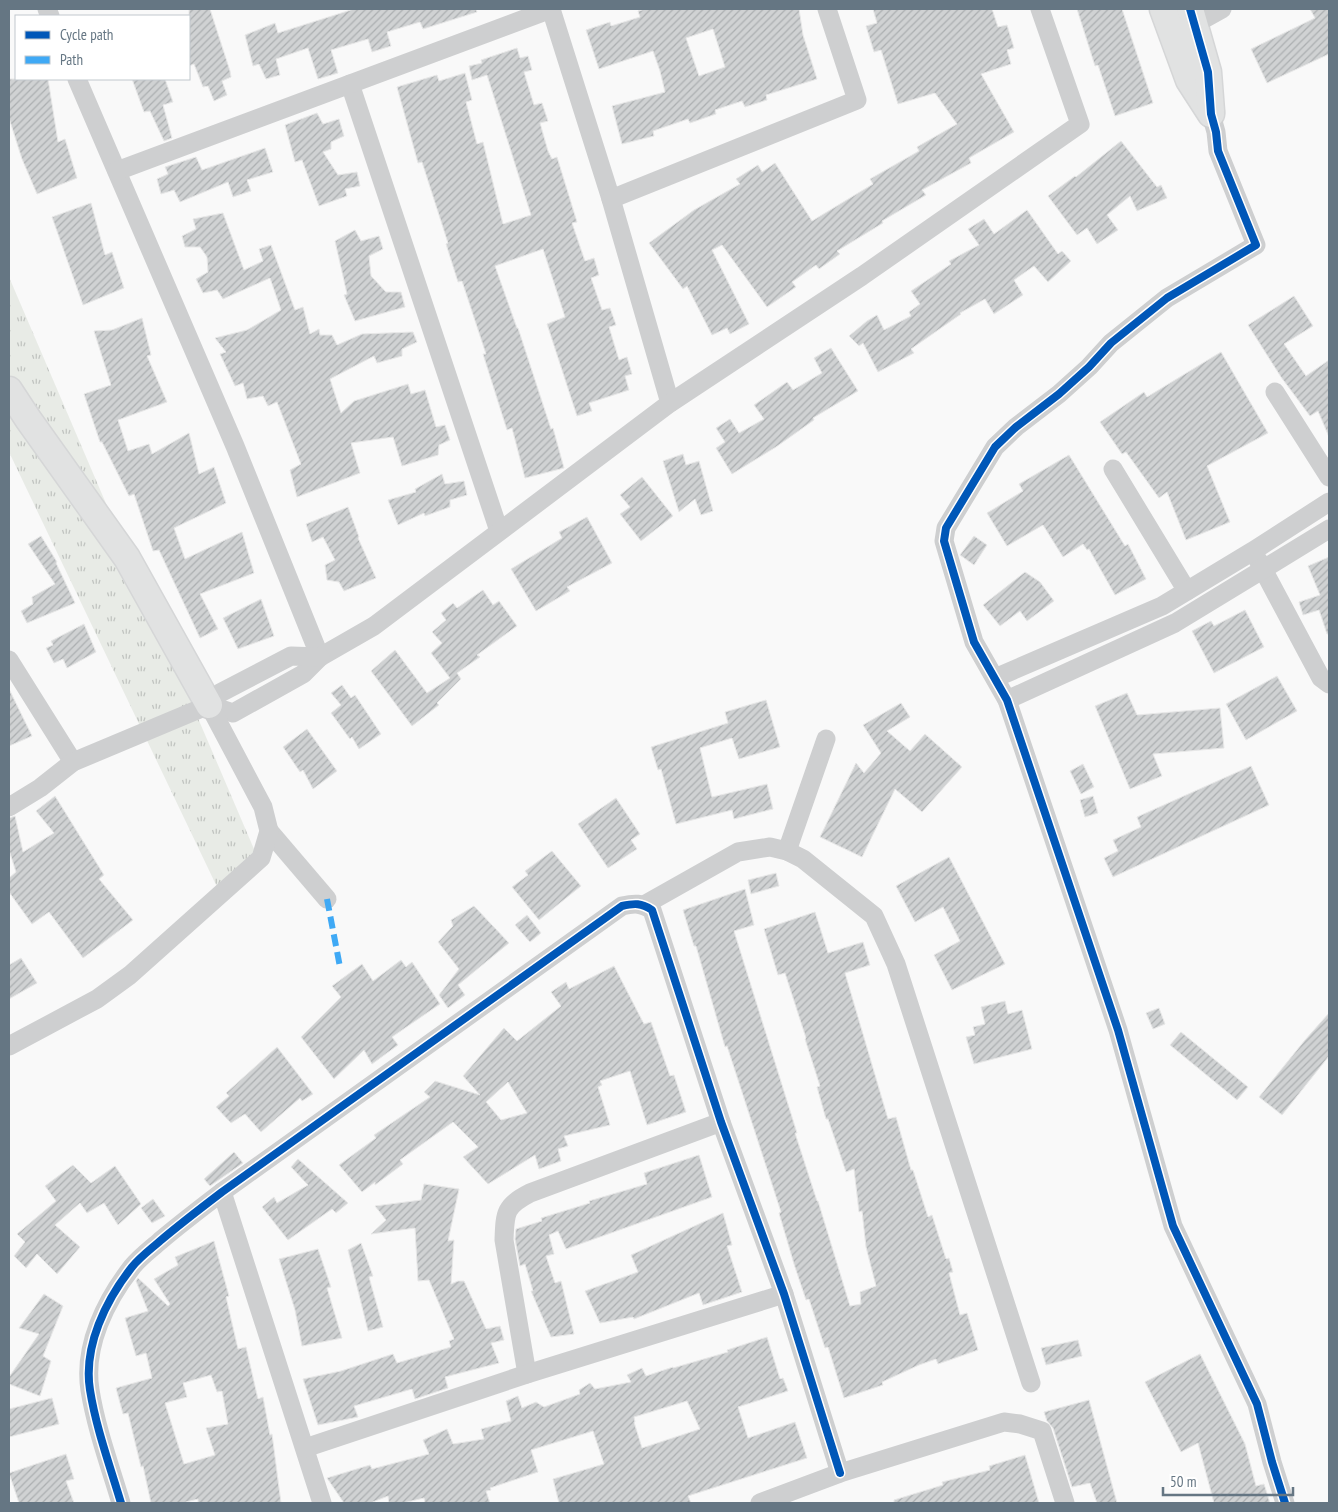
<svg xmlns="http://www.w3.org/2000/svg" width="1338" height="1512" font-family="'PT Sans Narrow',sans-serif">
<defs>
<pattern id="grass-tufts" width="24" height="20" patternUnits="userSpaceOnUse" patternTransform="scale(1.25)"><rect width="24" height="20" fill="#e8ebe6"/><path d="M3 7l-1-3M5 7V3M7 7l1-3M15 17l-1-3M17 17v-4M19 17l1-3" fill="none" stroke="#c0c3c0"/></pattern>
<pattern id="building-hatch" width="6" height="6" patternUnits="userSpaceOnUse" patternTransform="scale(1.25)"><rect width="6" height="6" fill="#d0d2d3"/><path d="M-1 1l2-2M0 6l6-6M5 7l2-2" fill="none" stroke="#acafb1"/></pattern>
</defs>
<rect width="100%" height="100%" fill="#f9f9f9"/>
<polygon fill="url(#grass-tufts)" points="9,277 257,856 218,889 9,452"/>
<g fill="url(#building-hatch)" stroke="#e8e8e8" fill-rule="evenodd">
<polygon points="189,9 210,9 230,71 231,77 222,81 227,95 214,101 208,86 203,87 194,64 189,66"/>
<polygon points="354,9 476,9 477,12 423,29 420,22 387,32 391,46 372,52 368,39 331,50 338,73 318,79 308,48 276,59 280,75 266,79 259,64 253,66 245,35 275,23 278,33"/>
<path d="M646,9H799L803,35L817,79L766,95L767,100L745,107L742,101L715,110L716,114L690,123L688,119L653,131L654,136L622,144L612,106L665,92L660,71L653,51L599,69L586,30L610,22L611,26L640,17L638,11ZM713,29L725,67L699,76L686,38Z"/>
<polygon points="873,9 992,9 998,27 1007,25 1014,48 1007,50 1011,64 981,74 1014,132 969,158 971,163 922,190 926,195 882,221 883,223 837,251 840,254 819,269 816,265 792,282 796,287 767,307 722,245 712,250 749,324 730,334 727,328 712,335 687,286 683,289 649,243 694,210 740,184 736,179 758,165 762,172 775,163 812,221 873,184 870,179 919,151 917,147 957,124 935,93 898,104 881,50 874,52 866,26 877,23"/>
<polygon points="1077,9 1122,9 1153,103 1115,116 1098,65 1095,66"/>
<polygon points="1310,9 1329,9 1329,54 1267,83 1251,49 1315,18"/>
<polygon points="517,48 520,58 528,56 532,70 524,72 534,105 542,103 548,121 540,123 548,151 552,159 557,157 577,222 572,223 585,261 594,258 599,275 591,278 602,310 610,308 616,325 609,327 619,360 627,357 632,374 625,376 629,390 589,403 592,411 577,416 547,324 565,317 543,249 495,266 517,328 518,328 551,429 553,428 564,468 525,478 512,428 507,430 483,354 486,354 462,281 458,282 446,244 448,243 422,162 418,163 397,87 437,75 439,81 465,73 472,100 466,102 477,144 483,142 503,224 531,215 487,75 472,80 469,66 482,63 481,60"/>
<polygon points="9,79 48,79 58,142 65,139 77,178 37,194 22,159 9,118"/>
<polygon points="132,79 165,79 173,102 163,105 172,138 164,141 150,111 144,112"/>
<polygon points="317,113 323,124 339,119 344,136 331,142 331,149 323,152 338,175 357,172 360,186 345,189 347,196 319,206 302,160 295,162 285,125"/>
<polygon points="1121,141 1157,187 1161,185 1167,198 1137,211 1130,196 1107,215 1118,230 1097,244 1087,228 1077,235 1048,196 1075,176 1076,177"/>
<polygon points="265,148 273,172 247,180 251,191 233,197 228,182 180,202 174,190 161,194 157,179 168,174 165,167 196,157 202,170"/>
<polygon points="91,203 105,255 112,252 124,288 83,305 52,217"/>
<polygon points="1027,210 1058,254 1062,251 1071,261 1048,282 1034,266 1014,280 1023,295 994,314 985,299 960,313 961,314 911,349 914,353 878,372 863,343 859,346 849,336 867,321 877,315 884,330 911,316 909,312 920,304 911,291 951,264 949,261 979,245 968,229 984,219 994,234"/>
<polygon points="223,213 244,270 263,261 259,249 271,245 295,310 303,307 310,334 319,329 320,335 332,335 337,345 362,334 413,332 417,342 402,349 402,356 377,363 374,356 330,379 341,413 354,401 408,384 411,394 425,390 436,427 445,425 450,440 439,445 438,455 402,466 393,437 351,443 360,473 297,497 290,470 301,464 277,402 268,406 263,396 247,399 243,383 235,386 220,354 226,352 215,338 247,330 281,310 270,278 223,299 217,290 203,293 196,279 208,272 207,257 200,247 185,247 182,236 196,229 193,219"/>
<polygon points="355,230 361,241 379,236 383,249 369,256 371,276 386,292 401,292 405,307 355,321 344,295 347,294 335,241"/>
<polygon points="1294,296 1313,326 1284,344 1306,376 1329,360 1329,437 1318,411 1310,416 1281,377 1248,325"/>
<polygon points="142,318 151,355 147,356 167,402 118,420 128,451 149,444 152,454 189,433 199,474 214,467 226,503 174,528 185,559 242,532 254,573 200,594 218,629 200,638 159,550 153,551 134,494 129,496 102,442 100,442 84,394 111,385 94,331 112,330"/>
<polygon points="831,348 858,391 813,418 814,420 776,447 732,474 716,448 725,442 716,428 730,419 739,433 764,419 754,405 787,382 793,390 822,373 814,358"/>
<polygon points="1221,352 1268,433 1207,466 1230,522 1186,540 1167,492 1159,498 1126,452 1122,454 1100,422 1144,392 1147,397"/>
<polygon points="683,454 686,465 699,461 713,511 701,515 695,499 679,512 663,461"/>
<polygon points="1069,455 1125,546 1128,544 1146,579 1115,595 1089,549 1087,550 1083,544 1063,557 1043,525 1007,546 987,513 1023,491 1019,484"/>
<polygon points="442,474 445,484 464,481 467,495 450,500 450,507 425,516 424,513 398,525 388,500 416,492 415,489"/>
<polygon points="642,477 673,516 641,541 620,514 630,507 620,495"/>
<polygon points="348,507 359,537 358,538 376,578 344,591 339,582 327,580 325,565 335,560 323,537 312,542 306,524"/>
<polygon points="587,517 612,563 567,587 570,591 536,611 511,569 562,538 559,532"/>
<polygon points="41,536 57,562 56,563 75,603 27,623 21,611 33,604 32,597 55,584 28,544"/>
<polygon points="974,536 987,545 974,565 960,555"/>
<polygon points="1329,557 1329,634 1327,634 1319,610 1303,615 1299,602 1320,595 1308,566"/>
<polygon points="1025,572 1040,582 1054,601 1027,621 1020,611 1000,626 983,605"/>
<polygon points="483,590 493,605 499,601 517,626 477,655 480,657 457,673 461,679 437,703 439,705 412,726 371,671 395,650 427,693 450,678 431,653 442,643 432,632 446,620 441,613 453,603 457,608"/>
<polygon points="261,599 274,636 238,649 223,618"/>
<polygon points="1245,610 1264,647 1214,673 1192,631 1211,621 1214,626"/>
<polygon points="84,624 96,652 67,668 63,659 54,663 46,648 53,645 51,641"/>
<polygon points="1277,676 1297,711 1246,740 1226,704"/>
<polygon points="342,685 351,698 355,695 381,734 359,749 352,737 350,739 331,713 341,705 331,693"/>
<polygon points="9,689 32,736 9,746"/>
<polygon points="1127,693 1137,715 1220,708 1224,748 1153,754 1162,776 1130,789 1095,706"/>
<polygon points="766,700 780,747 739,759 732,738 700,748 712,797 767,784 773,809 734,819 732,810 676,824 661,769 658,770 651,747 728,723 725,712"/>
<polygon points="901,703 910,717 887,731 910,751 925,734 962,767 922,812 895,789 862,857 820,837 856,763 864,773 881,753 863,725"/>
<polygon points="307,729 337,771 313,789 303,770 300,772 283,747"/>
<polygon points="1083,764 1094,787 1081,794 1070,771"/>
<polygon points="1251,766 1269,805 1113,877 1104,858 1118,851 1113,840 1141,827 1137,817"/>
<polygon points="55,796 104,875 99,879 133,920 83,958 49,912 32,924 9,892 9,878 16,872 9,850 9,818 15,816 23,852 54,833 36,811"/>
<polygon points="1093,796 1098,813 1085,817 1080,800"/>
<polygon points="616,798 640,834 631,840 637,849 608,868 578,824"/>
<polygon points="552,851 581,886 539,920 512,887 528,875 525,871"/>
<polygon points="949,857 1005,964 952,990 934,955 960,941 943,907 915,922 896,886"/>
<polygon points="776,873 779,886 751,894 748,880"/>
<polygon points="745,889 754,925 734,931 797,1133 795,1133 817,1201 818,1201 850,1306 861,1304 860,1292 876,1286 866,1247 862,1211 859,1212 854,1169 846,1172 828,1119 826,1119 817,1087 820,1086 805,1039 806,1038 785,973 778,975 764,929 815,912 828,953 863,942 870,965 845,973 888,1119 896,1117 911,1170 913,1170 928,1217 932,1215 946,1259 949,1258 953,1272 949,1273 960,1315 967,1313 978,1350 938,1364 936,1359 919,1365 882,1382 883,1385 844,1398 828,1347 825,1348 809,1299 806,1300 794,1264 779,1213 781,1212 727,1046 725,1047 696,946 694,946 683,910"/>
<polygon points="474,906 509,943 458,985 465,995 448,1008 439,995 459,969 438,942 453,926 451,920"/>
<polygon points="527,915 541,933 530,942 515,925"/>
<polygon points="21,958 37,983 9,999 9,965"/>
<polygon points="401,960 406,967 412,962 440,1004 392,1037 398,1045 372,1064 364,1050 334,1079 301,1037 341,997 332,986 362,964 373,981"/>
<path d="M614,966L644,1024L651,1022L670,1076L674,1075L686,1112L647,1125L630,1071L600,1081L602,1085L598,1087L610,1125L564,1136L568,1146L558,1149L561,1161L539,1169L535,1155L488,1184L463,1157L478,1147L453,1122L400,1160L403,1164L375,1185V1182L362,1192L339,1165L376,1138L374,1135L430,1097L424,1092L435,1081L480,1095L463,1076L504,1028L517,1041L561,1006L551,992L566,982L569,989ZM508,1082L527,1113L501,1120L486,1102Z"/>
<polygon points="1005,1001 1008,1014 1022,1010 1032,1049 974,1064 966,1037 975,1035 973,1027 985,1024 981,1007"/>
<polygon points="1159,1008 1165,1024 1153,1029 1146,1013"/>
<polygon points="1329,1013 1329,1056 1282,1115 1259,1097 1305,1040"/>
<polygon points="1181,1032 1248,1087 1237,1100 1170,1045"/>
<polygon points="277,1047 313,1094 302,1101 300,1098 261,1132 245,1114 231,1123 216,1107 229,1096 226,1093"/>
<polygon points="234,1152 243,1163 210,1186 204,1179"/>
<polygon points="699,1155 712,1197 566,1249 558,1231 549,1235 554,1254 546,1256 555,1283 561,1281 574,1334 551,1337 531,1291 533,1291 525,1264 520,1266 515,1239 516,1229 542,1221 541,1218 590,1203 589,1201 647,1184 644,1173"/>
<polygon points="298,1159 348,1203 336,1213 332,1209 288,1240 262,1207 274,1197 277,1203 308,1185 291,1167"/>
<polygon points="73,1165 91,1183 115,1166 141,1204 118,1225 104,1203 87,1213 80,1203 55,1225 80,1247 57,1274 37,1254 26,1268 14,1256 25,1242 17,1234 56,1201 45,1186"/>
<polygon points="424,1184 459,1189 448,1241 454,1240 451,1284 458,1281 464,1281 486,1329 500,1326 504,1340 491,1343 499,1363 445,1377 448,1388 415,1399 412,1389 354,1406 358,1417 318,1425 303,1379 341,1371 393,1354 397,1363 451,1347 449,1341 454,1339 429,1280 418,1281 415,1228 371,1234 386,1220 375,1206 421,1200"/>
<polygon points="153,1199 165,1216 152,1223 141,1208"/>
<polygon points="723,1213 732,1245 727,1246 742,1292 703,1305 699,1293 634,1319 633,1317 600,1323 585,1291 638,1272 631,1255"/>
<path d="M214,1241L229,1296L226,1297L238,1349L246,1347L258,1399L263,1397L270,1435L272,1434L281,1503H198V1499L182,1503H151L143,1466L141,1467L128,1413L123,1414L116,1388L152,1378L146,1353L136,1356L125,1318L148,1311L136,1281L138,1278L168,1306L170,1304L154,1279L178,1265L175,1257ZM211,1375L217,1392L222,1391L228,1424L206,1428L215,1455L184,1464L165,1403L187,1397L183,1383Z"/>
<polygon points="361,1243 373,1276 369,1277 383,1327 368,1331 348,1250"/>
<polygon points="318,1249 331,1287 327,1288 342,1338 302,1346 295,1310 279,1259"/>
<polygon points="44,1294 63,1306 43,1356 51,1361 40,1396 9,1384 9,1377 39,1334 19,1328"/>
<path d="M767,1337L780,1379L783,1378L788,1391L738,1407L748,1438L795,1422L807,1458L688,1496L691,1503H559L553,1479L604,1464L593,1431L531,1450L538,1472L490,1488L491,1490L486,1491L490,1503H425L424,1498L403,1503H389L388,1496L370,1503H344L327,1478L370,1465L372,1469L429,1454L423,1440L447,1429L453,1444L484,1439L481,1429L511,1421L506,1401L518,1396L522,1408L536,1402L544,1407L580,1394L579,1390L590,1383L595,1389L631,1382L627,1375L642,1368L646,1376L673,1367V1368L728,1352L727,1350ZM687,1401L700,1429L642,1448L634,1422H635L634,1417Z"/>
<polygon points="1078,1340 1082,1356 1046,1365 1041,1348"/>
<polygon points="1200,1354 1245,1444 1256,1486 1264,1484 1270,1503 1214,1503 1198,1443 1181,1452 1145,1382"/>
<polygon points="52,1398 59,1424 9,1437 9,1409"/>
<polygon points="1089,1400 1117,1503 1097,1503 1090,1483 1072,1487 1053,1428 1047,1421 1044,1412"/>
<polygon points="66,1454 74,1479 66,1481 74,1503 19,1503 9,1473"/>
<polygon points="1025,1455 1039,1503 894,1503 894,1500 943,1485 942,1482 990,1470 989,1466"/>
</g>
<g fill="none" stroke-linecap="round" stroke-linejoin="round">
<g stroke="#d5d6d7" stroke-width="29">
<g id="secondary">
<polyline points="1163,9 1189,80 1211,114"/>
<polyline points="1190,9 1208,72 1211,111"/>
<polyline points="9,390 28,419 127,558 209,705"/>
</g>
</g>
<g stroke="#cecfd0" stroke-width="19">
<polyline points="47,9 50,16"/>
<polyline points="1183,29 1195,24 1222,9"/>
<polyline points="77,79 235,446 320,657"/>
<polyline points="350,84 499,531"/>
<polyline points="1211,114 1216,132 1218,151 1256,245 1167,298 1111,343 1089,367 1059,394 1016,427 995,447 946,528 944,541 974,642 1007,700 1118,1030 1173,1226 1257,1404 1272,1462 1285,1503"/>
<polyline points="117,171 551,9 611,199 670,403"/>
<polyline points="611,199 857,100 827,9"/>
<polyline points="1275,392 1329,477"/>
<polyline points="1113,469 1187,591"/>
<polyline points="1258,560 1321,678 1329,684"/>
<polyline points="9,660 73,762"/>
<polyline points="995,678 1162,606 1253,551 1329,502"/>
<polyline points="1007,700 1175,623 1329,529"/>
<polyline points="209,705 233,713 303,674 320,657 374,626 670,403 862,276 1080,124 1040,9"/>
<polyline points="9,807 40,788 73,762 209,705 220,693 291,656 320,657"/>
<polyline points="269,831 327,899"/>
<polyline points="787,851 826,739"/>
<polyline points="644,905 738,852 770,847 787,851 803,859 874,916 896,964 1031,1383"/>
<polyline points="9,1046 97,999 130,975 261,858 269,831 263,807 209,705"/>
<polyline points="222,1192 322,1503"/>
<path d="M527,1374L504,1240C505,1212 505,1206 530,1193L721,1122"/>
<polyline points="305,1448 527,1374 784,1294"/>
<path d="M121,1503C110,1466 96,1428 90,1390C83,1346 106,1300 132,1267C140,1257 151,1249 160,1241C180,1224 201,1208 222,1192L622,906C635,903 641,903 652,910L721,1122L784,1294L840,1473"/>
<polyline points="760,1503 840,1473 1004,1422 1020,1424 1042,1431 1065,1503"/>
</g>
<use href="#secondary" stroke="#e1e2e2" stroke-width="26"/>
<polyline stroke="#3fa9f5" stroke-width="6" stroke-dasharray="12 6" stroke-linecap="butt" points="327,899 340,967"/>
<g stroke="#fff" stroke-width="11">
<g id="cycleway">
<polyline points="1190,9 1208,72 1211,114 1216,132 1218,151 1256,245 1167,298 1111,343 1089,367 1059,394 1016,427 995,447 946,528 944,541 974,642 1007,700 1118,1030 1173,1226 1257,1404 1272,1462 1285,1503"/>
<path d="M121,1503C110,1466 96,1428 90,1390C83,1346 106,1300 132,1267C140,1257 151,1249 160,1241C180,1224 201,1208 222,1192L622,906C635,903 641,903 652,910L721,1122L784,1294L840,1473"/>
</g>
</g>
<use href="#cycleway" stroke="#0057b8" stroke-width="8"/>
</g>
<rect width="1338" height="1512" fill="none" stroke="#657683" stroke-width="20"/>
<rect x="15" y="15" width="175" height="65" fill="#ffffff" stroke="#c1c8cd"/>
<rect x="25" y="31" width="25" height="8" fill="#0057b8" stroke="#c1c8cd"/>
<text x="60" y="40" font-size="15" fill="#657683">Cycle path</text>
<rect x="25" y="56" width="25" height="8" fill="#3fa9f5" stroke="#c1c8cd"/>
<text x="60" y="65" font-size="15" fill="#657683">Path</text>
<path d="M1163 1487v8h130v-8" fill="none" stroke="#657683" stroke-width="2.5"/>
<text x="1170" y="1487" font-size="15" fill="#657683" stroke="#ffffff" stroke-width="4" paint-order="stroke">50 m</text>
</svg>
